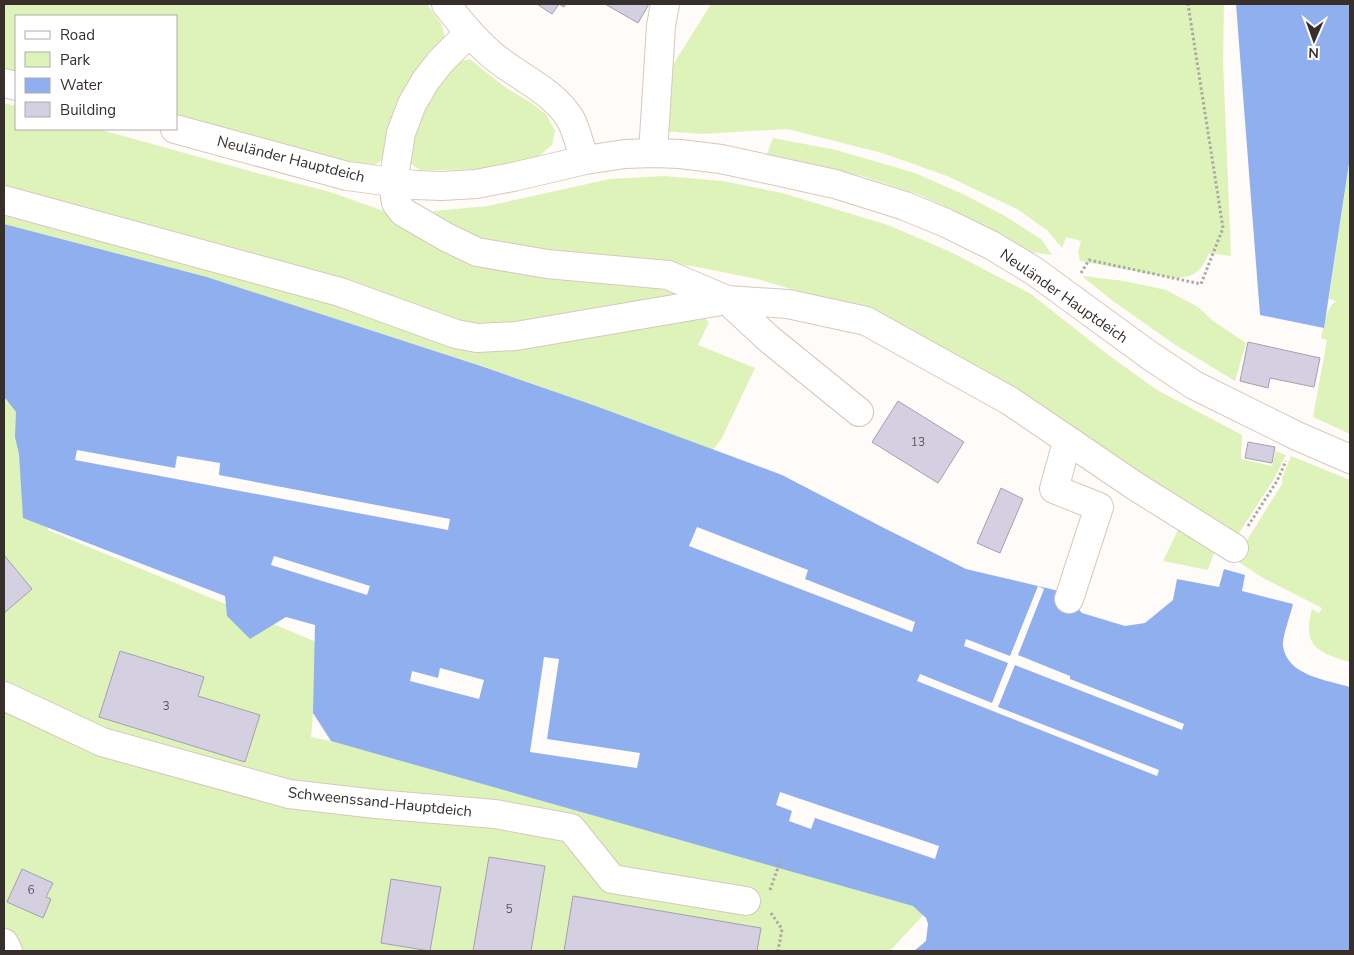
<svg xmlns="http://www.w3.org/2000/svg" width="1354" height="955" font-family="'Nunito Sans',sans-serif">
<rect width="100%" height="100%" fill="#fefbf8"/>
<g fill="#def3b9">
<path d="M4,4H427L442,25L445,38L390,151C376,168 373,167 352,164L176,115V16H16V72L4,69Z"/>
<path d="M711,4H1224L1223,61L1231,256L1209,253C1201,272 1194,278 1173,278L1080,261L1078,252L1081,241L1066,237L1062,248L1048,231L1017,209L947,176L882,153L787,129L703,134L661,131L669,71Z"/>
<polygon points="470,59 487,73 508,89 530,102 546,114 555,131 552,145 539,156 521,163 479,169 442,170 420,170 410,163 406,153 417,110 457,62"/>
<polygon points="4,103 16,106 16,129 98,129 257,173 330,192 381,210 406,228 618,282 671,291 689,300 477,329 4,191"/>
<polygon points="773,138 836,150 915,173 965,195 1005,216 1041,239 1052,255 1030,252 978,222 920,195 862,176 767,154"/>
<path d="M1350,157V434L1313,417L1327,340L1321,338C1324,326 1325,309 1336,301L1329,299Z"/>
<path d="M664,176L723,181L782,193L888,225L953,253L1031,294L1107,354L1157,390L1242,435L1241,459L1272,466L1276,451L1286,455L1274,479L1230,547L1239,553L1282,484V478L1291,456L1350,480V662C1318,652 1302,647 1312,609L1319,613L1322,608L1263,578L1216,547L1208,570L1163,561L1179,528L853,307L757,279L692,266L609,256L556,254L495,244L464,231L441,218L433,211L488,206L610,179Z"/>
<polygon points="4,202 492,343 698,311 709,322 698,345 755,368 722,438 713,450 593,405 482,366 207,277 4,224"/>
<polygon points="1084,276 1124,281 1166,290 1198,307 1213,321 1246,343 1235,381 1174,344 1113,301 1083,277"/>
<polygon points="4,381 17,401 48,530 319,643 311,737 534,782 935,902 890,951 4,951"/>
</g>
<g fill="#8fafef">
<polygon points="1236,4 1350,4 1350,157 1324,328 1260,315"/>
<path d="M4,224L207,277L481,366L593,405L782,475L884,528L966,569L1063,592L1082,613L1125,626L1145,623L1173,600L1177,579L1219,587L1224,569L1245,575L1242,591L1293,604C1291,613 1282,638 1283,646C1287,676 1327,680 1350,687V951H914L926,941L928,924L926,918L913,906L331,741L313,713L315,625L286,617L250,639L227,616L225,596L23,518L19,454L15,437L16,412L6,399L4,398Z"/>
</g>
<g fill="#fefbf8">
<polygon points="77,450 175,468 177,456 220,463 219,475 450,519 448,530 75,460"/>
<polygon points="697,527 808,570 805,579 915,622 912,632 689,546"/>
<polygon points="274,556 370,586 367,595 271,565"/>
<polygon points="1038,586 1044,589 1018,655 1070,676 1070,679 1184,724 1182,730 1015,665 998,707 1159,770 1157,776 917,681 920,674 992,703 1008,663 964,646 966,639 1010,656"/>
<polygon points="544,657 559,659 547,739 640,753 637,768 530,752"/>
<polygon points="440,668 484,680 479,699 410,681 412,671 438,678"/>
<polygon points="780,792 939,846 935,859 815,818 811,829 789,821 792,811 776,805"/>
</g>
<g fill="#d5d0e1" stroke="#a49fb0">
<polygon points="537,4 566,4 564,7 559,4 552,14"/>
<polygon points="605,4 649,4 638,23"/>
<polygon points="1248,342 1320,358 1314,387 1270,378 1268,388 1240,381"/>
<polygon points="898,401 964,442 938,483 872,442"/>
<polygon points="1248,442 1275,447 1272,463 1245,458"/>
<polygon points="1001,488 1023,499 1000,553 977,543"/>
<polygon points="4,555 32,589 4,613"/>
<polygon points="120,651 204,677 198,696 260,715 245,762 99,717"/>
<polygon points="489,857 545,866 531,951 473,951"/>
<polygon points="22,869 53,883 46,897 51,899 43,918 7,902"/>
<polygon points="391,879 441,887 430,951 381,943"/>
<polygon points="573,896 761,928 757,951 564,951"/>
</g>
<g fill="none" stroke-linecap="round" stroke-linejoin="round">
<g stroke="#d8c8bb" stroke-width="30">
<g id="minor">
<path d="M446,4C462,25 480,47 501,62C525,80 555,93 571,120C577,132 580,147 585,160"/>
<polyline points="469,33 441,61 426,80 412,104 401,133 393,183 396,203 403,212 446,237 477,252 547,264 668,275 727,300 769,339 859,412"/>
<polyline points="4,83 16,86"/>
<polyline points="175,129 347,176 415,185 442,186 476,184 513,177 585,160 625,154 653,153 680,154 721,159 835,184 905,206 946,223 991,245 1034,271 1149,355 1194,385 1297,436 1350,459"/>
<polyline points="653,153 661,26 665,4"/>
<polyline points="4,200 340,292 456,334 477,338 516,336 727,300 788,304 866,321 1010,401 1135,486 1234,548"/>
<polyline points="1069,599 1099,507 1054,489 1064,453 1072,443"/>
<polyline points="4,696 102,742 289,794 376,804 495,814 571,828 612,879 746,901"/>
<polyline points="4,943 8,951"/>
</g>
</g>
<g stroke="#ada8a5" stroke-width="3" stroke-dasharray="2.5 2.5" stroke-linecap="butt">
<polyline points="1081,273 1089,260 1201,284 1223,228 1188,4"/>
<polyline points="1248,526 1277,481 1286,461"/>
<polyline points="770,890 781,859"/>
<polyline points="771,913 782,929 778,951"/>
</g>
<use href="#minor" stroke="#fff" stroke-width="28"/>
</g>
<g text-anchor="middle" stroke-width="4.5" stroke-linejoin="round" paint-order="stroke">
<g font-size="12" fill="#5e5758">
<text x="918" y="446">13</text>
<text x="166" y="710">3</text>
<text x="31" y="894">6</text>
<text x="509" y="913">5</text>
</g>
<g font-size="15" fill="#362f2b" stroke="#fff">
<text transform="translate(291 159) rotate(14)" y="5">Neuländer Hauptdeich</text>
<text transform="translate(1064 296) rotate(35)" y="5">Neuländer Hauptdeich</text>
<text transform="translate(380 802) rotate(6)" y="5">Schweenssand-Hauptdeich</text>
</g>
</g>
<rect width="1354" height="955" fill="none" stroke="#362f2b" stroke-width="10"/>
<rect x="15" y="15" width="162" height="115" fill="#ffffff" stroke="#afacaa"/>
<rect x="25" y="31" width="25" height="8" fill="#ffffff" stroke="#afacaa"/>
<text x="60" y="40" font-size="15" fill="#362f2b">Road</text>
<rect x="25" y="52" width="25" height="15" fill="#def3b9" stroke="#afacaa"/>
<text x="60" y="65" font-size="15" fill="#362f2b">Park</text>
<rect x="25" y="78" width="25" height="15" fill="#8fafef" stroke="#afacaa"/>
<text x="60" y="90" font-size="15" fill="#362f2b">Water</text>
<rect x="25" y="102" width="25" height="15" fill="#d5d0e1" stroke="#afacaa"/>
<text x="60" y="115" font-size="15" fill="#362f2b">Building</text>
<g transform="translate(1314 40) rotate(182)" stroke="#ffffff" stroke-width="4" paint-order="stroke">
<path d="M0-4L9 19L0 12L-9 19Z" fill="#362f2b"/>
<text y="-8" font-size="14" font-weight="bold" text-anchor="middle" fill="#362f2b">N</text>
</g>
</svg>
